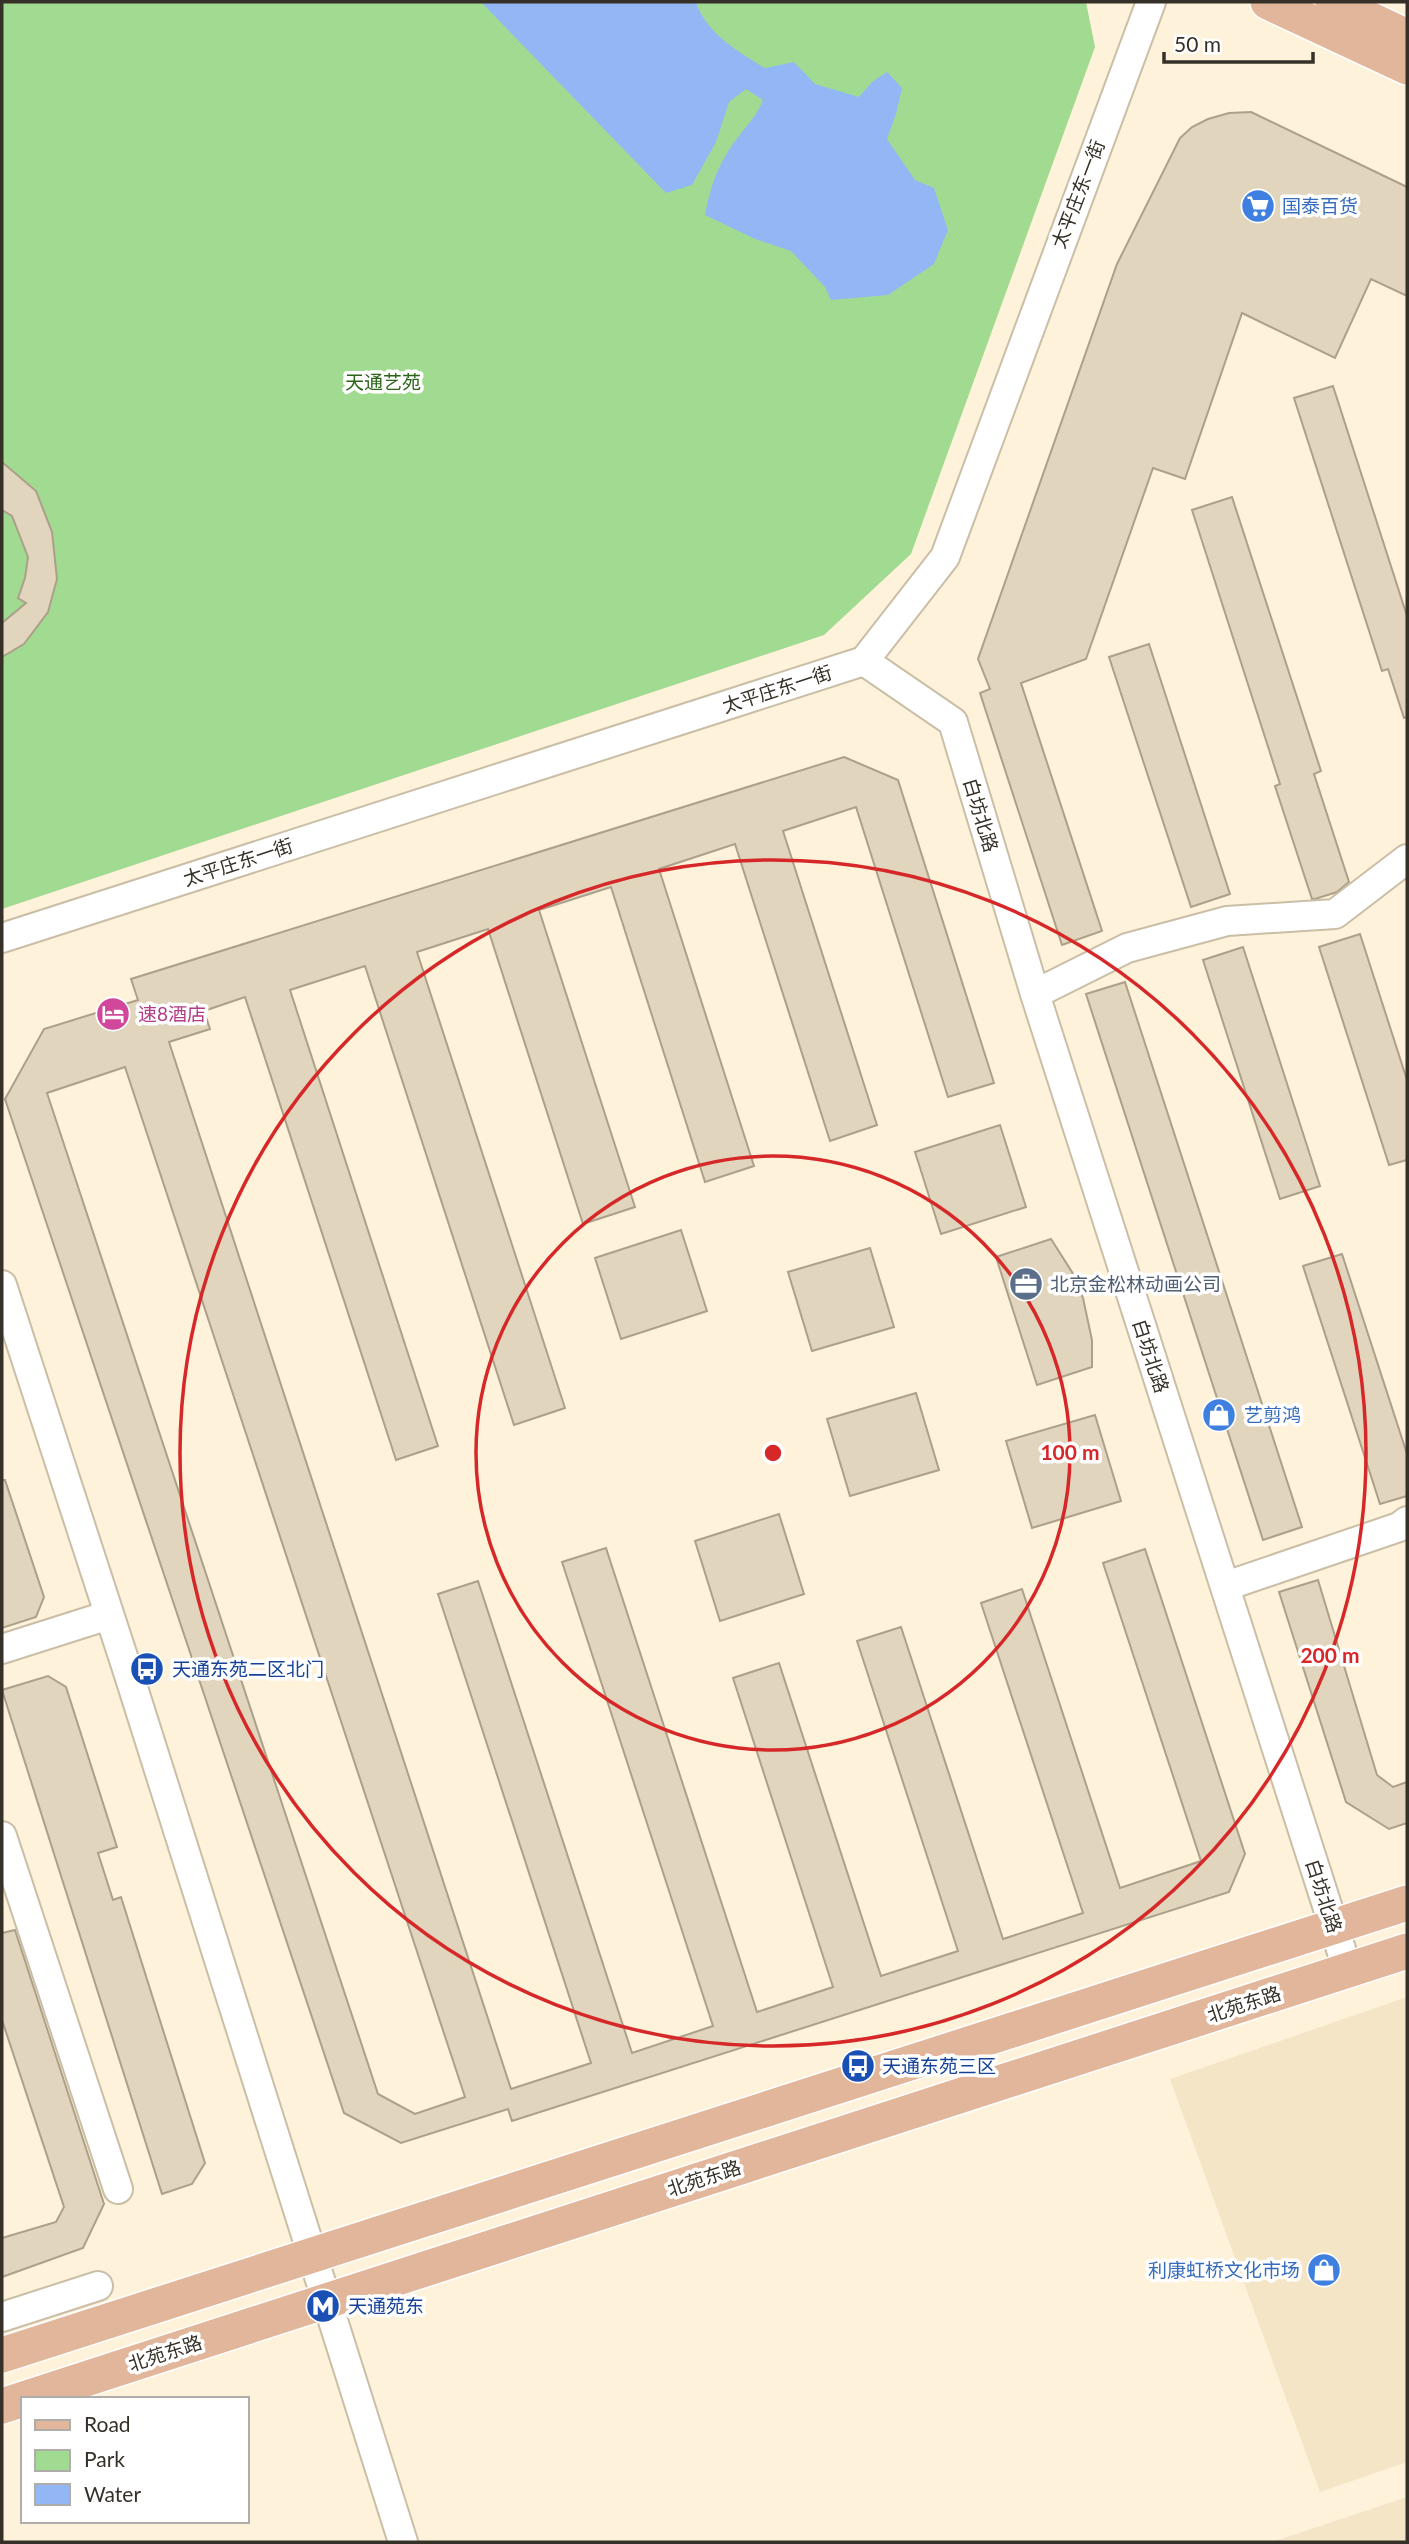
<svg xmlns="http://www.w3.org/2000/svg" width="1409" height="2544" font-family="Lato,'Noto Sans SC',sans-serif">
<rect width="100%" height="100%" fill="#fff2da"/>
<g fill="#f5e5c7">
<polygon points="1407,1997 1407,2462 1320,2492 1170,2079"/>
<polygon points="1407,2497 1407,2542 1272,2542"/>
</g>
<polygon fill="#a0db91" points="2,2 1086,2 1095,47 911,554 824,635 2,909"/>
<path fill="#93b7f5" d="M481,2H696C706,33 738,52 765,68L794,62L815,84L859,97L872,82L887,72L902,88L896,114L887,139L915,180L934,188L948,230L934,264L888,295L831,300L825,287L791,251L755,239L705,215C710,186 720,159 739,136C748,124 758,114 763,100L746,89L729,102L716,142L692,185L666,193Z"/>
<g fill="#e1d5bd" stroke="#aca08a" stroke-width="2" fill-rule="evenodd">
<polygon points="1251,112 1407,187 1407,296 1371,279 1335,358 1242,313 1185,479 1153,468 1086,659 1021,683 1102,931 1062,945 980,693 990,689 978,659 1117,264 1180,138 1192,127 1208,119 1229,113"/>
<polygon points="1333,386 1407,616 1407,717 1404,718 1388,669 1382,671 1294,398"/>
<polygon points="2,462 36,491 52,532 57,579 48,612 24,644 2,657 2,623 26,603 18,598 25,578 28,557 12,516 2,510"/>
<polygon points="1232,497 1321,771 1314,774 1349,882 1337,892 1315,899 1312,899 1275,786 1280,784 1192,510"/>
<polygon points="1149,644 1230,894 1191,907 1109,657"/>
<path d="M844,757L898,780L994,1083L948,1097L856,807L783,831L877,1125L830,1141L735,844L659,869L754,1166L705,1182L611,887L539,910L635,1207L583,1224L488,929L417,952L565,1408L514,1425L365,966L290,990L438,1446L396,1460L245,997L204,1011L210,1029L169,1042L511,2089L591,2063L438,1594L478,1581L632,2053L713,2026L562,1562L606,1548L757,2012L833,1987L733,1678L779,1663L881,1976L958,1951L857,1641L901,1627L1003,1939L1083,1913L981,1603L1022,1589L1120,1888L1201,1861L1103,1563L1145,1549L1245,1854L1229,1892L512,2121L508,2109L401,2143L344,2113L5,1099L44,1029L138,1000L131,979ZM125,1067L465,2097L415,2114L378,2094L47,1093Z"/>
<polygon points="1360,934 1407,1080 1407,1160 1389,1165 1319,947"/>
<polygon points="1243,947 1320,1186 1280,1199 1203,960"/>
<polygon points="1125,982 1302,1527 1263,1540 1086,994"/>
<polygon points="1000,1125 1026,1207 941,1234 915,1152"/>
<polygon points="681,1230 707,1311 621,1339 595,1258"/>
<polygon points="1051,1239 1072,1272 1083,1298 1092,1340 1092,1367 1037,1385 996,1257"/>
<polygon points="870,1248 894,1327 812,1351 788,1272"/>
<polygon points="1342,1254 1407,1454 1407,1496 1380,1504 1303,1266"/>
<polygon points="916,1393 939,1470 850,1496 827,1419"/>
<polygon points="1095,1415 1121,1501 1032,1528 1006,1441"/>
<polygon points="2,1480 5,1480 44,1597 36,1617 2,1628"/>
<polygon points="779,1514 804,1594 720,1621 695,1541"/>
<polygon points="1318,1580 1377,1775 1393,1787 1407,1782 1407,1823 1389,1829 1346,1802 1279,1592"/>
<polygon points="48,1676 66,1687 117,1847 98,1853 113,1900 121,1897 205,2163 192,2184 162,2194 2,1690"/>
<polygon points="15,1930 104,2204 83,2248 2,2277 2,2238 56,2222 64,2207 2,2020 2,1933"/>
</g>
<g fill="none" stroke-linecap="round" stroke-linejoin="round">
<g stroke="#cabea7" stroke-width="32">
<g id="minor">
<polyline points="864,661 953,722 1035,994 1348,1971"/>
<polyline points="2,938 864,661 945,557 1151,2"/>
<polyline points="1035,994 1127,948 1227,921 1335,914 1407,859"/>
<polyline points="2,1285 129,1675 403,2542"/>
<polyline points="1226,1586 1399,1527 1407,1521"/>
<polyline points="2,1649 109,1615"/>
<polyline points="2,1836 118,2189"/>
<polyline points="2,2317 98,2286"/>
</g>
</g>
<g stroke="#fff" stroke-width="38">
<g id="major">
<polyline points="1268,2 1407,67"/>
<polyline points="1333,2 1407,37"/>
<polyline points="2,2355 1407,1903"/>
<polyline points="2,2406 1407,1951"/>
</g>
</g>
<use href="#minor" stroke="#fff" stroke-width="28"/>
<use href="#major" stroke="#e2b69b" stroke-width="35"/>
</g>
<g fill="none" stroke="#d62828" stroke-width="3.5">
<circle cx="773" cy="1453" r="297"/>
<circle cx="773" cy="1453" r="593"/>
</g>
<defs>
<g id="supermarket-disc" transform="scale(1.75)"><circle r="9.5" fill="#3f7fe0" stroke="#fff"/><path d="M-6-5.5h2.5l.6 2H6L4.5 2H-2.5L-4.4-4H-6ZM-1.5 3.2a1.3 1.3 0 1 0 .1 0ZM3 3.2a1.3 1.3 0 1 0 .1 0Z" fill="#fff"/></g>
<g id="hotel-disc" transform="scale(1.75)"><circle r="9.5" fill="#d1479c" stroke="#fff"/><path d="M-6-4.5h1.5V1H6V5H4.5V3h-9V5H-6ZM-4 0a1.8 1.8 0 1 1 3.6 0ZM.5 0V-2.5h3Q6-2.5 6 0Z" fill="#fff"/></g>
<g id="office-disc" transform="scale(1.75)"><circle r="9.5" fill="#5c6f8a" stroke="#fff"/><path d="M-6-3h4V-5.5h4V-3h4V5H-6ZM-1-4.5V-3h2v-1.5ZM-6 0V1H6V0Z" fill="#fff"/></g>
<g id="shop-disc" transform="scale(1.75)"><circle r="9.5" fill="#3f7fe0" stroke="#fff"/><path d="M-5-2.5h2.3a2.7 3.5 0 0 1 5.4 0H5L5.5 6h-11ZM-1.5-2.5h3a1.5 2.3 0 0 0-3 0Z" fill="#fff"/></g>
<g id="bus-disc" transform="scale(1.75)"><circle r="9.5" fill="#1a4fb4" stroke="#fff"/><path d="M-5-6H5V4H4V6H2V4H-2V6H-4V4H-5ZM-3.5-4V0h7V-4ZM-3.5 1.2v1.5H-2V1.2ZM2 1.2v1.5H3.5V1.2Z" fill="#fff"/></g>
<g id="metro-disc" transform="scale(1.75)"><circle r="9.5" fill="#1a4fb4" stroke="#fff"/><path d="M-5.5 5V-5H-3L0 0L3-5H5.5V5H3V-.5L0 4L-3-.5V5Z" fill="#fff"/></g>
</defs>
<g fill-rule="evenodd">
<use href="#supermarket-disc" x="1258" y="206"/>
<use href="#hotel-disc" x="113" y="1014"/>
<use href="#office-disc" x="1026" y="1284"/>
<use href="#shop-disc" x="1219" y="1415"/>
<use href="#bus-disc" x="147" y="1669"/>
<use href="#bus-disc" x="858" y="2066"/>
<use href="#shop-disc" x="1324" y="2270"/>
<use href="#metro-disc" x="323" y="2306"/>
</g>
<g text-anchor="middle" stroke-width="7" stroke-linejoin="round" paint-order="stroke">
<g font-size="19" fill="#363128" stroke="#fff">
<text transform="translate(1078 194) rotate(-69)" y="7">太平庄东一街</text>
<text transform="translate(777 689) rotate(-18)" y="7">太平庄东一街</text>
<text transform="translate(981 815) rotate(73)" y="7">白坊北路</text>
<text transform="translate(238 862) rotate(-18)" y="7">太平庄东一街</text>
<text transform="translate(1151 1356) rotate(72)" y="7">白坊北路</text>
<text transform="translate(1324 1896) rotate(72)" y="7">白坊北路</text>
<text transform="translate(1244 2004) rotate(-18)" y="7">北苑东路</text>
<text transform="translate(704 2178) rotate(-18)" y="7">北苑东路</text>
<text transform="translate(165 2353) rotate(-18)" y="7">北苑东路</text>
</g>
<g font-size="19" fill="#366cbe" stroke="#fff" text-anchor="start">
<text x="1282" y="213">国泰百货</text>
<text x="1244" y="1422">艺剪鸿</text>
<text x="1300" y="2277" text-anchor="end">利康虹桥文化市场</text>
</g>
<g font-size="19" fill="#2a6319" stroke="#fff">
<text x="383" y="389">天通艺苑</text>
</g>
<g font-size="19" fill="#b23c85" stroke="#fff" text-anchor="start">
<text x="138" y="1021">速8酒店</text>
</g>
<g font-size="19" fill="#4e5e75" stroke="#fff" text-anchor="start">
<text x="1050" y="1291">北京金松林动画公司</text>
</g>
<g font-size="19" fill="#164399" stroke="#fff" text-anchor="start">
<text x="172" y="1676">天通东苑二区北门</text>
<text x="882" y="2073">天通东苑三区</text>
<text x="348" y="2313">天通苑东</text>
</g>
</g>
<circle cx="773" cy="1453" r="10" fill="#d62828" stroke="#fff" stroke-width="3.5"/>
<g font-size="21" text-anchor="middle" font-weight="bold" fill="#d62828" stroke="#fff" stroke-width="7" stroke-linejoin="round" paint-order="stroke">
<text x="1070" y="1460">100 m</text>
<text x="1330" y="1663">200 m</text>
</g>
<rect width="1409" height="2544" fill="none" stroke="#363128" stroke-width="7"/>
<rect x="21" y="2397" width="228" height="126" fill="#ffffff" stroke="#afada9" stroke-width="2"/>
<rect x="35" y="2420" width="35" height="10" fill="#e2b69b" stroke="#afada9" stroke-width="2"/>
<text x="84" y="2432" font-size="21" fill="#363128">Road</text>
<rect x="35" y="2450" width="35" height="21" fill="#a0db91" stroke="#afada9" stroke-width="2"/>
<text x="84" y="2467" font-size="21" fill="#363128">Park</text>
<rect x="35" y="2484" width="35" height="21" fill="#93b7f5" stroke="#afada9" stroke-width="2"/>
<text x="84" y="2502" font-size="21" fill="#363128">Water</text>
<path d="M1164 52v10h149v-10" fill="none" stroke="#363128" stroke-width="3.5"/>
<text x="1174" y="52" font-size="21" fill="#363128" stroke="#ffffff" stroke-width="5" paint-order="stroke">50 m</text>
</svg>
